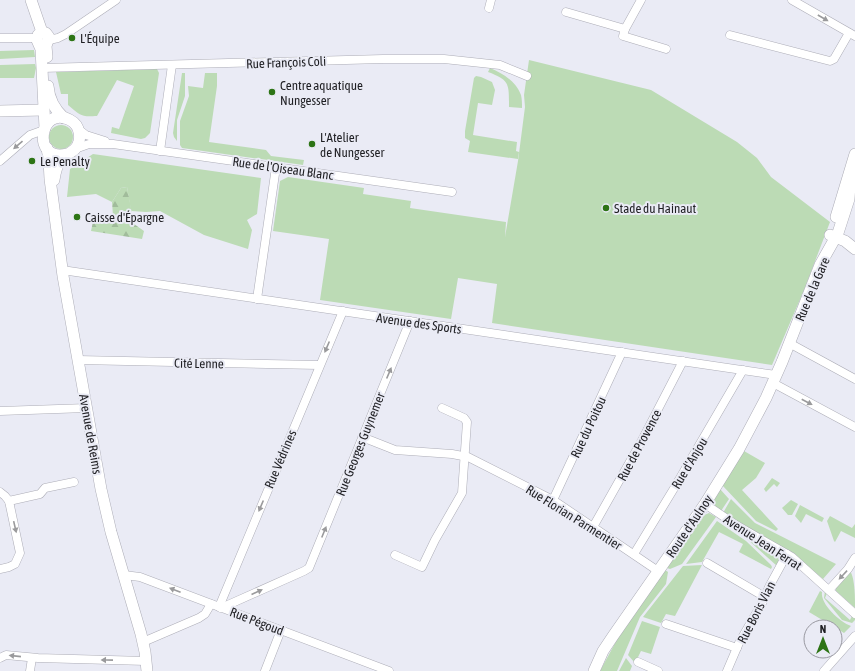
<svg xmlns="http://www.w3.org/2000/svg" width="855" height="671" font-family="'Asap Condensed',sans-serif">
<defs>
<pattern id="forest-firs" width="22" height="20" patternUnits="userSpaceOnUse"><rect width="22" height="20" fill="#bcdbb5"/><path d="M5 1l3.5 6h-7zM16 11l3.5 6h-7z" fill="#a1bc9b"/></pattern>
</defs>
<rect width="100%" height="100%" fill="#eaebf5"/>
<g fill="#bcdbb5">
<polygon points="34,50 35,57 0,59 0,51"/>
<polygon points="529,60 651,90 737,142 757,158 771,177 830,222 804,290 772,365 492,323 497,284 458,278 451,319 320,300 329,239 273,231 280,181 288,177 364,188 363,194 411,201 410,208 506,222 505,237 518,161 525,107 524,95"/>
<polygon points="35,64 36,68 34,78 0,78 0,65"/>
<path d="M490,68C502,73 516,81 521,95C522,99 522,104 522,108L509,107C509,84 510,80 488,72Z"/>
<path d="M157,69L159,73L150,133L145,138L141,139L111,133L112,127L119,129L134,86L117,80L97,116C81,117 81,116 68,105V94H61L56,72Z"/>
<polygon points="182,73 185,73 185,96 177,120 177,141 174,137 173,133"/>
<polygon points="205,73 217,73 217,86 209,142 266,150 271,156 304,160 303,165 182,148 180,145 180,121 189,96 188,86 203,88"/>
<polygon points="476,76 481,77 492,82 495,90 492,105 478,103 473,135 517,142 516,151 519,152 518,159 468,152 470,141 465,138 465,131 474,78"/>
<circle cx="61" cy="137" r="12"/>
<polygon points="93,154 261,178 257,214 247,220 252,230 248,249 204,235 160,211 146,212 131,211 127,187 121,188 112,202 96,194 67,197 70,169"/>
<polygon points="744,451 765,463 756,478 742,490 778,529 776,531 756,521 722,485"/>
<polygon points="772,478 780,483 777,487 774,484 766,492 764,489"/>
<path d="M720,489L729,499L721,511C709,502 713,499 720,489Z"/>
<polygon points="731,499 755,523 836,564 823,579 792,553 723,513"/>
<polygon points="791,500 798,504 792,515 788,515 782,508"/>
<polygon points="800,505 824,518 822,522 806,514 801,523 795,516"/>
<polygon points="709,513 716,517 682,564 670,569 667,568 702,516"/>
<polygon points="830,516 852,528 855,524 855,538 841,531 835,542 834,541 827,521"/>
<polygon points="719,519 780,555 781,559 777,566 747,539"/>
<polygon points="717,521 746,541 771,565 772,567 771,569 739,552 743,544 719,532 702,562 686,564"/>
<polygon points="702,565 675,616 666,614 661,623 643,617 683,566"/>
<polygon points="665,570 668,572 666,584 640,617 617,671 600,671 619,636"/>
<path d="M850,571C855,578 855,598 855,608L836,591V587Z"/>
<path d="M820,591L822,592C820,604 840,622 851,626L844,633L809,612Z"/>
<polygon points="825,591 827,593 825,598 850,620 852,616 855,618 855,620 852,623 842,620 824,598"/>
<polygon points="642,621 660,627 651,654 641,651 635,663 628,655"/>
<polygon points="626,658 632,666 630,671 619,671"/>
</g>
<polygon fill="url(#forest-firs)" points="127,187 134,224 144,231 142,239 91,231 94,217 113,216 112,202 121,188"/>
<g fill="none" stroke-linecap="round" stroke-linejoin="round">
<g stroke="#adadb7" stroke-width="9">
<g id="minor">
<polyline points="792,0 855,36"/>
<polyline points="489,8 491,0"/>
<polyline points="566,12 625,29 623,36 666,49"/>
<polyline points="625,29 641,0"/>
<polyline points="730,35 830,61 834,59 849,33"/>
<polyline points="0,38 37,38"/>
<polyline points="49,40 58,38 66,34 116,0"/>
<polyline points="42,68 383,59 444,59 500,65 527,76"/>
<polyline points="78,129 86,135 105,141"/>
<polyline points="75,149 89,144 113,144 452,192"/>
<polyline points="160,151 172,65"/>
<polyline points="0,161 30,135 44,130"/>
<polyline points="62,270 776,375"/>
<polyline points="257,299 276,167"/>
<polyline points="789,343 855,379"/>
<polyline points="78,360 319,365"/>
<polyline points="773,383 855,427"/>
<polyline points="0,411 87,408"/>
<polyline points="362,437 395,450 452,454 468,457 553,500 658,571"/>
<polyline points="0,492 5,496 9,501 20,553 15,564 9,567 0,569"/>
<polyline points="553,500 622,352"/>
<polyline points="9,501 40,494 45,488 74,482"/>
<polyline points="705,504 736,525 792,557 855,614"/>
<polyline points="593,527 640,444 683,361"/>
<polyline points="634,554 673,490 743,370"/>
<polyline points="395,555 422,567 435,540 462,493 467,422 464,418 442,408"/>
<polyline points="707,563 765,597"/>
<polyline points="124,575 140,577 389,671"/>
<polyline points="829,590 848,569 855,558"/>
<polyline points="219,607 343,311"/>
<polyline points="221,608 304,571 309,568 410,321"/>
<polyline points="666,624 737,648"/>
<polyline points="143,642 199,618 205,614 211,604"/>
<polyline points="0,658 6,655 38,658 146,661"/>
<polyline points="638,662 658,671"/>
<polyline points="30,671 32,658"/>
<polyline points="265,671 281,630"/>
<polyline points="727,671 739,643 762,603 769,587 787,554"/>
<polyline points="824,671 855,636"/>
</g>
</g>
<g stroke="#adadb7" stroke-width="12">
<g id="tertiary">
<polyline points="31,0 42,32"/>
<polyline points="42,32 38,35 37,40 41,49 45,128"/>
<polyline points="42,32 46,33 49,37 46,46 47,57"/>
<path d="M48,86C49,99 54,109 64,118"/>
<polyline points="0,111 43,110"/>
<polyline points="47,148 49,160 50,179 63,276 101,489 111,532 141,634 145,652 147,671"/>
<path d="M54,180C55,173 56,166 61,160C65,155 71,153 75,149C83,140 80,125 70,120C39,104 31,163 67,154"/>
<polyline points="836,217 855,154"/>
<polyline points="830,235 845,241 855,249"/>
<polyline points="594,671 603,651 613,636 705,504 739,449 766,398 782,362 820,265 838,233 849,199 851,171"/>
</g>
</g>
<use href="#minor" stroke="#fff" stroke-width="8"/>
<use href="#tertiary" stroke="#fff" stroke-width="11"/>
</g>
<defs><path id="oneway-solid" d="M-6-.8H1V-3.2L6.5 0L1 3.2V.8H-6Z"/></defs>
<g fill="#9a9a9c">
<use href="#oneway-solid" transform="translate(823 18) rotate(30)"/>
<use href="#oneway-solid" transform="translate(18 145) rotate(139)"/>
<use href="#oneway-solid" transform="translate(327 347) rotate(113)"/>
<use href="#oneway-solid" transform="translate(389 373) rotate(-67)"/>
<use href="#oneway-solid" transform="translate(807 402) rotate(28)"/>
<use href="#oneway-solid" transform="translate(261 506) rotate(113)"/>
<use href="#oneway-solid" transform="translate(15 527) rotate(77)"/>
<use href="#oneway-solid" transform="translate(324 532) rotate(-68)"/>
<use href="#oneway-solid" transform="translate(843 575) rotate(133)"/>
<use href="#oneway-solid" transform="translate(175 590) rotate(-159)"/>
<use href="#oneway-solid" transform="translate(257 592) rotate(-24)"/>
<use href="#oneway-solid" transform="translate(15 656) rotate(-174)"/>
<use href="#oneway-solid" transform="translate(107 660) rotate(-179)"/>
</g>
<g fill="#2d7415" stroke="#eaebf5" stroke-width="1.5">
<circle cx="72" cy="38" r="4"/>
<circle cx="272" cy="92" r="4"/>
<circle cx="312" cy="144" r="4"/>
<circle cx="32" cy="161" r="4"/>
<circle cx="606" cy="208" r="4"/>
<circle cx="77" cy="217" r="4"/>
</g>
<g text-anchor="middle" stroke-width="4" stroke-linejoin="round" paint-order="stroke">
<g font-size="13" fill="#1f1f23" stroke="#eaebf5" text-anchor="start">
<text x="80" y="43">L'Équipe</text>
<text x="280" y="90">Centre aquatique<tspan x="280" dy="15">Nungesser</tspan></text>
<text x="320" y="142">L'Atelier<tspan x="320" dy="15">de Nungesser</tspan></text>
<text x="40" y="166">Le Penalty</text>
<text x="614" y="213">Stade du Hainaut</text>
<text x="85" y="222">Caisse d'Épargne</text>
</g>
<g font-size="13" fill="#1f1f23" stroke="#eaebf5">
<text transform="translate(286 62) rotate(-2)" y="5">Rue François Coli</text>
<text transform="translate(283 168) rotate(8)" y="5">Rue de l'Oiseau Blanc</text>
<text transform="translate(812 289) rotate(-67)" y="5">Rue de la Gare</text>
<text transform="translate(419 323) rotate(8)" y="5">Avenue des Sports</text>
<text transform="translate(199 363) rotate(1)" y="5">Cité Lenne</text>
<text transform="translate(588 427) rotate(-65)" y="5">Rue du Poitou</text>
<text transform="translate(91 434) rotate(80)" y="5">Avenue de Reims</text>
<text transform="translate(360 444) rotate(-68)" y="5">Rue Georges Guynemer</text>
<text transform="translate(639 445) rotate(-62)" y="5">Rue de Provence</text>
<text transform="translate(280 459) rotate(-67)" y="5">Rue Védrines</text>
<text transform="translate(689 463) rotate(-59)" y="5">Rue d'Anjou</text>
<text transform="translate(574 517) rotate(32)" y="5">Rue Florian Parmentier</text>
<text transform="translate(689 526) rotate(-56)" y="5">Route d'Aulnoy</text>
<text transform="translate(763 542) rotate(33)" y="5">Avenue Jean Ferrat</text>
<text transform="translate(756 612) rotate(-63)" y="5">Rue Boris Vian</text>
<text transform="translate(257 621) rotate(21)" y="5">Rue Pégoud</text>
</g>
</g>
<g transform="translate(823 639)"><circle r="19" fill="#eaebf5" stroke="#9999a1"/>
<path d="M0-3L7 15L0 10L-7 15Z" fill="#2d7415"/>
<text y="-6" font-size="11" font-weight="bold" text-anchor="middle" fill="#1f1f23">N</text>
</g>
</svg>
